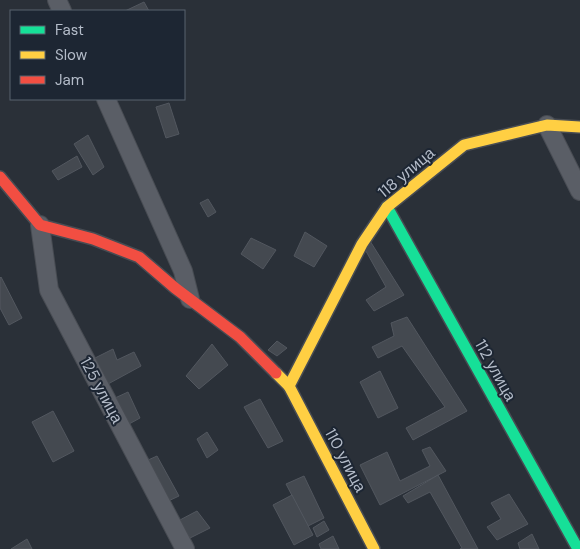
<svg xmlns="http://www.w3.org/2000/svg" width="580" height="549" font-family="'DM Sans',sans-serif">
<rect width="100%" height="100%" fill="#2a3038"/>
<g fill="#444950" stroke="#52575f">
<polygon points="144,2 149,11 125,11"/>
<polygon points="169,103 179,134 166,138 156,107"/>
<polygon points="88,135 104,167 93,175 74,144"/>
<polygon points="77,156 82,167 58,180 52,171"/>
<polygon points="208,199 216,212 208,217 200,203"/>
<polygon points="305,232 327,246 314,267 294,256"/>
<polygon points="251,238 276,250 263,269 241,254"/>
<polygon points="370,241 404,295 374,311 366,300 386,287 362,244"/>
<polygon points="1,277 22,318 9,325 0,308 0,278"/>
<polygon points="407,317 467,411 413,440 406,428 445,407 402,346 378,358 372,347 394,336 391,323"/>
<polygon points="277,341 287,348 277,356 268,350"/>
<polygon points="212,344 228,365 199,389 186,376"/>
<polygon points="113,349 117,360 134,352 141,366 108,384 95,358"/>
<polygon points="380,371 398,408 378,418 360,382"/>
<polygon points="128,392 140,418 129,424 115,398"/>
<polygon points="260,399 283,441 268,448 244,407"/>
<polygon points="53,411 74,451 53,462 32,422"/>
<polygon points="207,432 218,450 207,458 197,439"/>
<polygon points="430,447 446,471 380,505 360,465 387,452 400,481 430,466 422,450"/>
<polygon points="157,456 179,496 164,503 146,461"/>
<polygon points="438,475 478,549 460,549 462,548 430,492 408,503 403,496"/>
<polygon points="304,476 324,518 308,526 286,484"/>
<polygon points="509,494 528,524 497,540 487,527 501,519 491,503"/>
<polygon points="292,495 313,535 294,545 273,505"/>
<polygon points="197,511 210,528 190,538 178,521"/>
<polygon points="324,521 329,530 317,537 313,528"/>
<polygon points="532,534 539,549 520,549 518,543"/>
<polygon points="333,536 339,549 321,549 319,544"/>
<polygon points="27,539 32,549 11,549"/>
</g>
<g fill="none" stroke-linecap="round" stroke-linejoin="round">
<g stroke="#484c53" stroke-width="20">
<g id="street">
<polyline points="57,0 62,11"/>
<polyline points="106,99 183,271 190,299"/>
<polyline points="547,125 580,191"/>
<polyline points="40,225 49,290 185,549"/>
</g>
</g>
<g stroke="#484c53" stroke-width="14">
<polyline id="fast" points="387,207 578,549"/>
</g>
<g stroke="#484c53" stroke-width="14">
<g id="slow">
<polyline points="276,373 289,386 374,549"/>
<polyline points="289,386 362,244 387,207 464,145 547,125 580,127"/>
</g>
</g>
<g stroke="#484c53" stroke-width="14">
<polyline id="jam" points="0,177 40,225 93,239 139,257 175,288 240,337 276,373"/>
</g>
<use href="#street" stroke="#5a5e66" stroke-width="18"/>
<use href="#fast" stroke="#16e098" stroke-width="11"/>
<use href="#slow" stroke="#ffcf43" stroke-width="11"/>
<use href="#jam" stroke="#f24e42" stroke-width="11"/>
</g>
<g text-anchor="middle" stroke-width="4" stroke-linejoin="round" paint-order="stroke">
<g font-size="16" fill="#b4bcc9" stroke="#1d2633">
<text transform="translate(406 172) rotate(-40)" y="6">118 улица</text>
<text transform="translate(496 370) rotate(61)" y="6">112 улица</text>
<text transform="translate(102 390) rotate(62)" y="6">125 улица</text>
<text transform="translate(346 460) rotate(62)" y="6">110 улица</text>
</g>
</g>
<rect x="10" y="10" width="175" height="90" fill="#1d2633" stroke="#59626f"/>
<rect x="20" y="26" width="25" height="8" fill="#16e098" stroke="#59626f"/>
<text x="55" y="35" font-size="15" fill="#b4bcc9">Fast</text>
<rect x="20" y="51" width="25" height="8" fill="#ffcf43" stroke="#59626f"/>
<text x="55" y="60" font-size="15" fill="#b4bcc9">Slow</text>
<rect x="20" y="76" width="25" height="8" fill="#f24e42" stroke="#59626f"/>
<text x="55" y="85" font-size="15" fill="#b4bcc9">Jam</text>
</svg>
